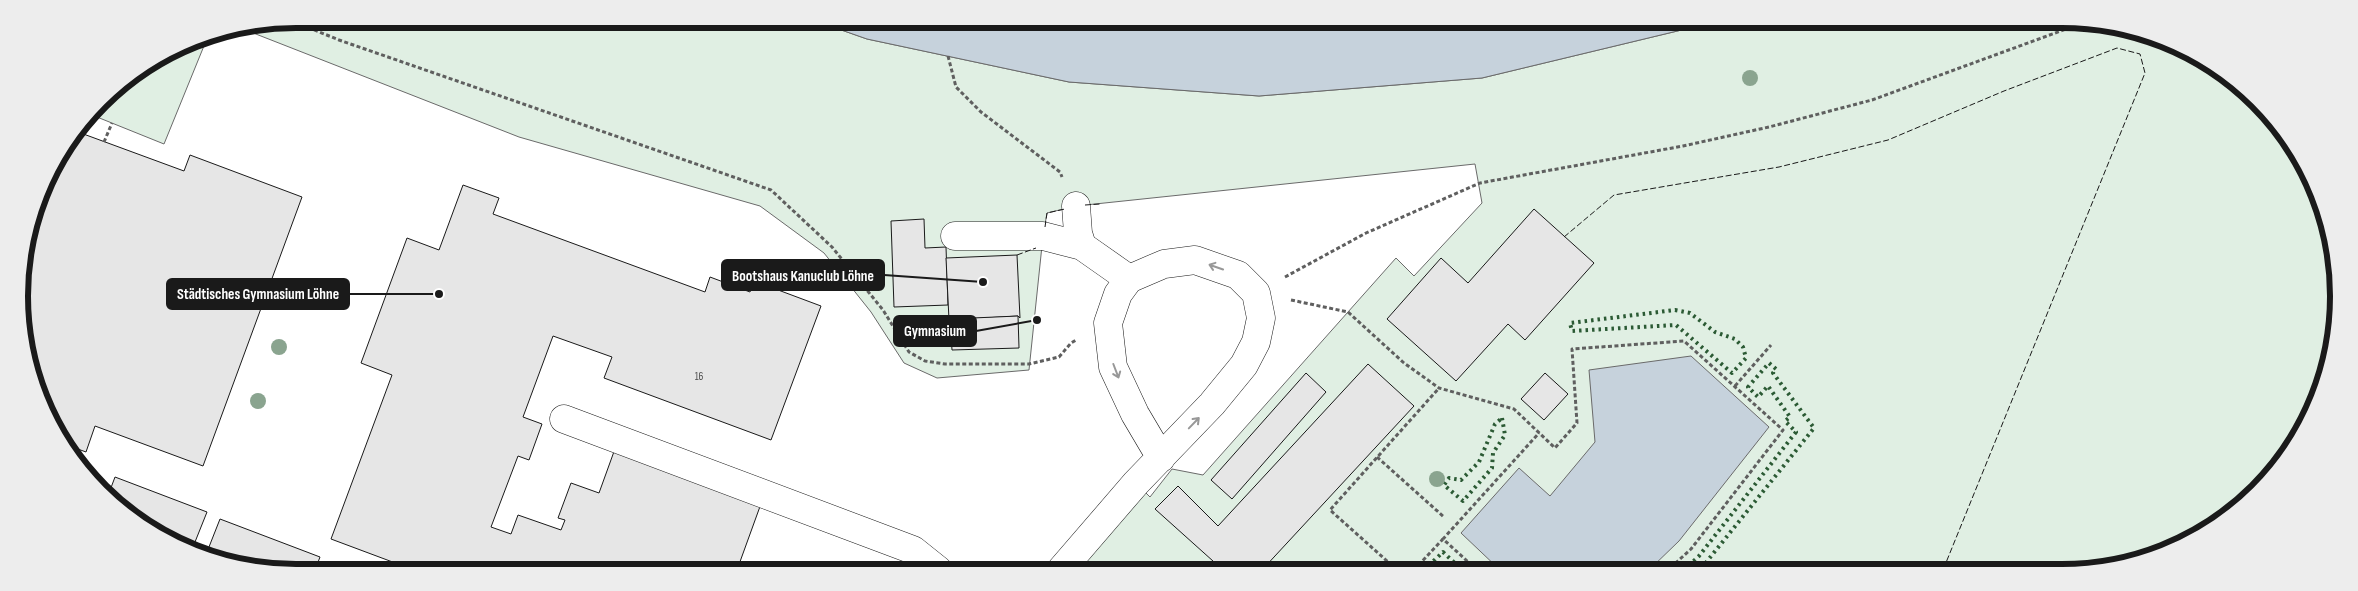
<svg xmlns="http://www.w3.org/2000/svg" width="2358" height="591" font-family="'Sofia Sans Condensed',sans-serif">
<rect width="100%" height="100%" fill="#fff"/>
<g fill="#e0efe3" stroke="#6a6a6a">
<polygon points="296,19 810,19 867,39 1069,82 1259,96 1482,78 1719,21 2099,21 2201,56 2282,127 2330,224 2337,332 2311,418 2258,491 2185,544 2098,570 1052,570 1134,481 1150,497 1172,469 1203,475 1396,258 1414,276 1482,203 1475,164 1076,206 1047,213 1043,236 1029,370 937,378 904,363 871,312 824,253 760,206 519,137 243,29"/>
<polygon points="208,36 164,144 92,115 113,88 190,40"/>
</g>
<g fill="#c6d2dc" stroke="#6a6a6a">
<polygon points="810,19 1719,21 1482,78 1259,96 1069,82 867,39"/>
<polygon points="1691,356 1769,427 1679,541 1649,570 1500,570 1461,533 1519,468 1550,496 1595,442 1589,370"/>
</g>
<g fill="#e6e6e6" stroke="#1a1a1a">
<polygon points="78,132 184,171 190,155 302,197 203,466 95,426 86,452 67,445 28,367 19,277 47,173"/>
<polygon points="463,185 499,198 493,214 705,292 710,277 750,292 754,281 821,306 771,440 604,378 612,357 553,336 523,417 542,424 529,460 518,456 491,527 511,534 518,515 561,530 565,520 558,518 571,483 599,493 616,446 762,501 737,570 414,570 331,539 392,375 361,363 407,238 439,250"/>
<polygon points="1534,209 1594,263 1525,340 1508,324 1456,381 1387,319 1441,258 1468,283"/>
<polygon points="924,219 925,248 946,247 948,305 894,307 891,221"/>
<polygon points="1017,255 1020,318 1018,316 949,320 946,258"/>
<polygon points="1018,316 1019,348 952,350 950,319"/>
<polygon points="1368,364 1414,406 1262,570 1223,570 1155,509 1178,486 1218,526"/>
<polygon points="1306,373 1326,392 1232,499 1211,480"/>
<polygon points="1545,373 1568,394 1544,420 1521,399"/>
<polygon points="115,477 207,512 193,547 157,535 109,493"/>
<polygon points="220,519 320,557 315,570 259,570 207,552"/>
</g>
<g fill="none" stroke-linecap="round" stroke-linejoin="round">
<g stroke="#1a1a1a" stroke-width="29">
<g id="minor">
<polyline points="1076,206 1078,233 1082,246"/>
<polyline points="955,236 1043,236 1082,246 1129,279"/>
<polyline points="564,419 913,550 938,570"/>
<polyline points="1061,570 1136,483 1212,404 1244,365 1256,342 1261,318 1256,293 1238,275 1195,260 1164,264 1129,279 1118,294 1108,323 1113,367 1135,414 1161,458"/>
</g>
</g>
<g stroke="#5f5f5f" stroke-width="3" stroke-dasharray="4 2.5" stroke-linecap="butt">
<polyline points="290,20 339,40 771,190 832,247 883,310 909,352 925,361 945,364 1029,364 1059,357 1071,343 1076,340"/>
<polyline points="948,56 956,87 981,112 1060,172 1062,177"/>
<polyline points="104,142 112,123"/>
<polyline points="1285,277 1366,233 1480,183 1683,146 1769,127 1872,100 2088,21"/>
<polyline points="1291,300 1348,312 1404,363 1439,388 1514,409 1555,448 1577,423 1572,349 1684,341 1783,430 1691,549 1668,570"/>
<polyline points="1735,386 1771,345"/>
<polyline points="1377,457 1444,517"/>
<polyline points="1397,570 1330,510 1439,388"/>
<polyline points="1414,570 1443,539"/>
<polyline points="1477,570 1443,539 1539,433"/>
</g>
<use href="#minor" stroke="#fff" stroke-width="28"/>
<g stroke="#2b5a34" stroke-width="4" stroke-dasharray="2.5 4" stroke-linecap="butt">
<polygon points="1675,310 1690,313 1715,332 1735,339 1743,347 1746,358 1732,373 1676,325 1572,331 1570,323"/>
<polygon points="1502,418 1505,435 1493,453 1492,468 1463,501 1444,485 1449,478 1461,480 1479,462 1495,424"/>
<polyline points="1424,570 1443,552 1462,570"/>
<polyline points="1434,570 1440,564 1447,570"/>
<polyline points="1684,570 1699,556 1796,432 1785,421 1790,417 1768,386 1758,397 1748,387 1769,363 1776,369 1773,373 1814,428 1700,570"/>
</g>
<g stroke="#1a1a1a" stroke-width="1" stroke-dasharray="6 2.5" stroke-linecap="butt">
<polyline points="1085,205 1100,204"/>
<polyline points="1045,227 1047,213 1065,209"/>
<polyline points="1564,237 1614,195 1779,167 1888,140 2004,91 2117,48 2140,54 2145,73 1943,570"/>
<polyline points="1017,255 1036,248"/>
</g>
</g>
<g fill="#8aa48f">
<circle cx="1750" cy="78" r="8"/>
<circle cx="279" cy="347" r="8"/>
<circle cx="258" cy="401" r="8"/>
<circle cx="1437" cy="479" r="8"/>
</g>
<defs><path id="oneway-shaft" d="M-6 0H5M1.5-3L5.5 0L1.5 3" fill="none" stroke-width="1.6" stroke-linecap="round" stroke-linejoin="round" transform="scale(1.25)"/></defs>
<g stroke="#989898">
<use href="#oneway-shaft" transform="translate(1216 267) rotate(-161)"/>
<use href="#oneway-shaft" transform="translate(1116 371) rotate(69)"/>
<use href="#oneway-shaft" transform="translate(1194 423) rotate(-46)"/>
</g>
<g text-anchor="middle" stroke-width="4" stroke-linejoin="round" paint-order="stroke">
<g font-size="11" fill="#4d4d4d">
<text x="699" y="380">16</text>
</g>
</g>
<path d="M0 0H2358V591H0ZM296 28H2062A268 268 0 0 1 2330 296V296A268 268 0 0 1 2062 564H296A268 268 0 0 1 28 296V296A268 268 0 0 1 296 28Z" fill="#ededed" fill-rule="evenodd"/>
<path fill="none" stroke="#1a1a1a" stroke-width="6" d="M296 28H2062A268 268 0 0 1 2330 296V296A268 268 0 0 1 2062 564H296A268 268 0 0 1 28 296V296A268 268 0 0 1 296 28Z"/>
<path fill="none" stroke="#1a1a1a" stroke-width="2" d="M983 282L884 275M439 294L349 294M1037 320L976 331"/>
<g fill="#1a1a1a" stroke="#fff" stroke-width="2">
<circle cx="983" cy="282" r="5"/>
<circle cx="439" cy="294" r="5"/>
<circle cx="1037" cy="320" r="5"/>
</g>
<g fill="#1a1a1a" stroke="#1a1a1a" stroke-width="2">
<rect x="722" y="260" width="162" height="30" rx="5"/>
<rect x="167" y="279" width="182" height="30" rx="5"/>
<rect x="894" y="316" width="82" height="30" rx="5"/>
</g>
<g font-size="15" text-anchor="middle" font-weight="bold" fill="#fff">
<text x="803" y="281">Bootshaus Kanuclub Löhne</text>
<text x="258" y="299">Städtisches Gymnasium Löhne</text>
<text x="935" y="336">Gymnasium</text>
</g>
</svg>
